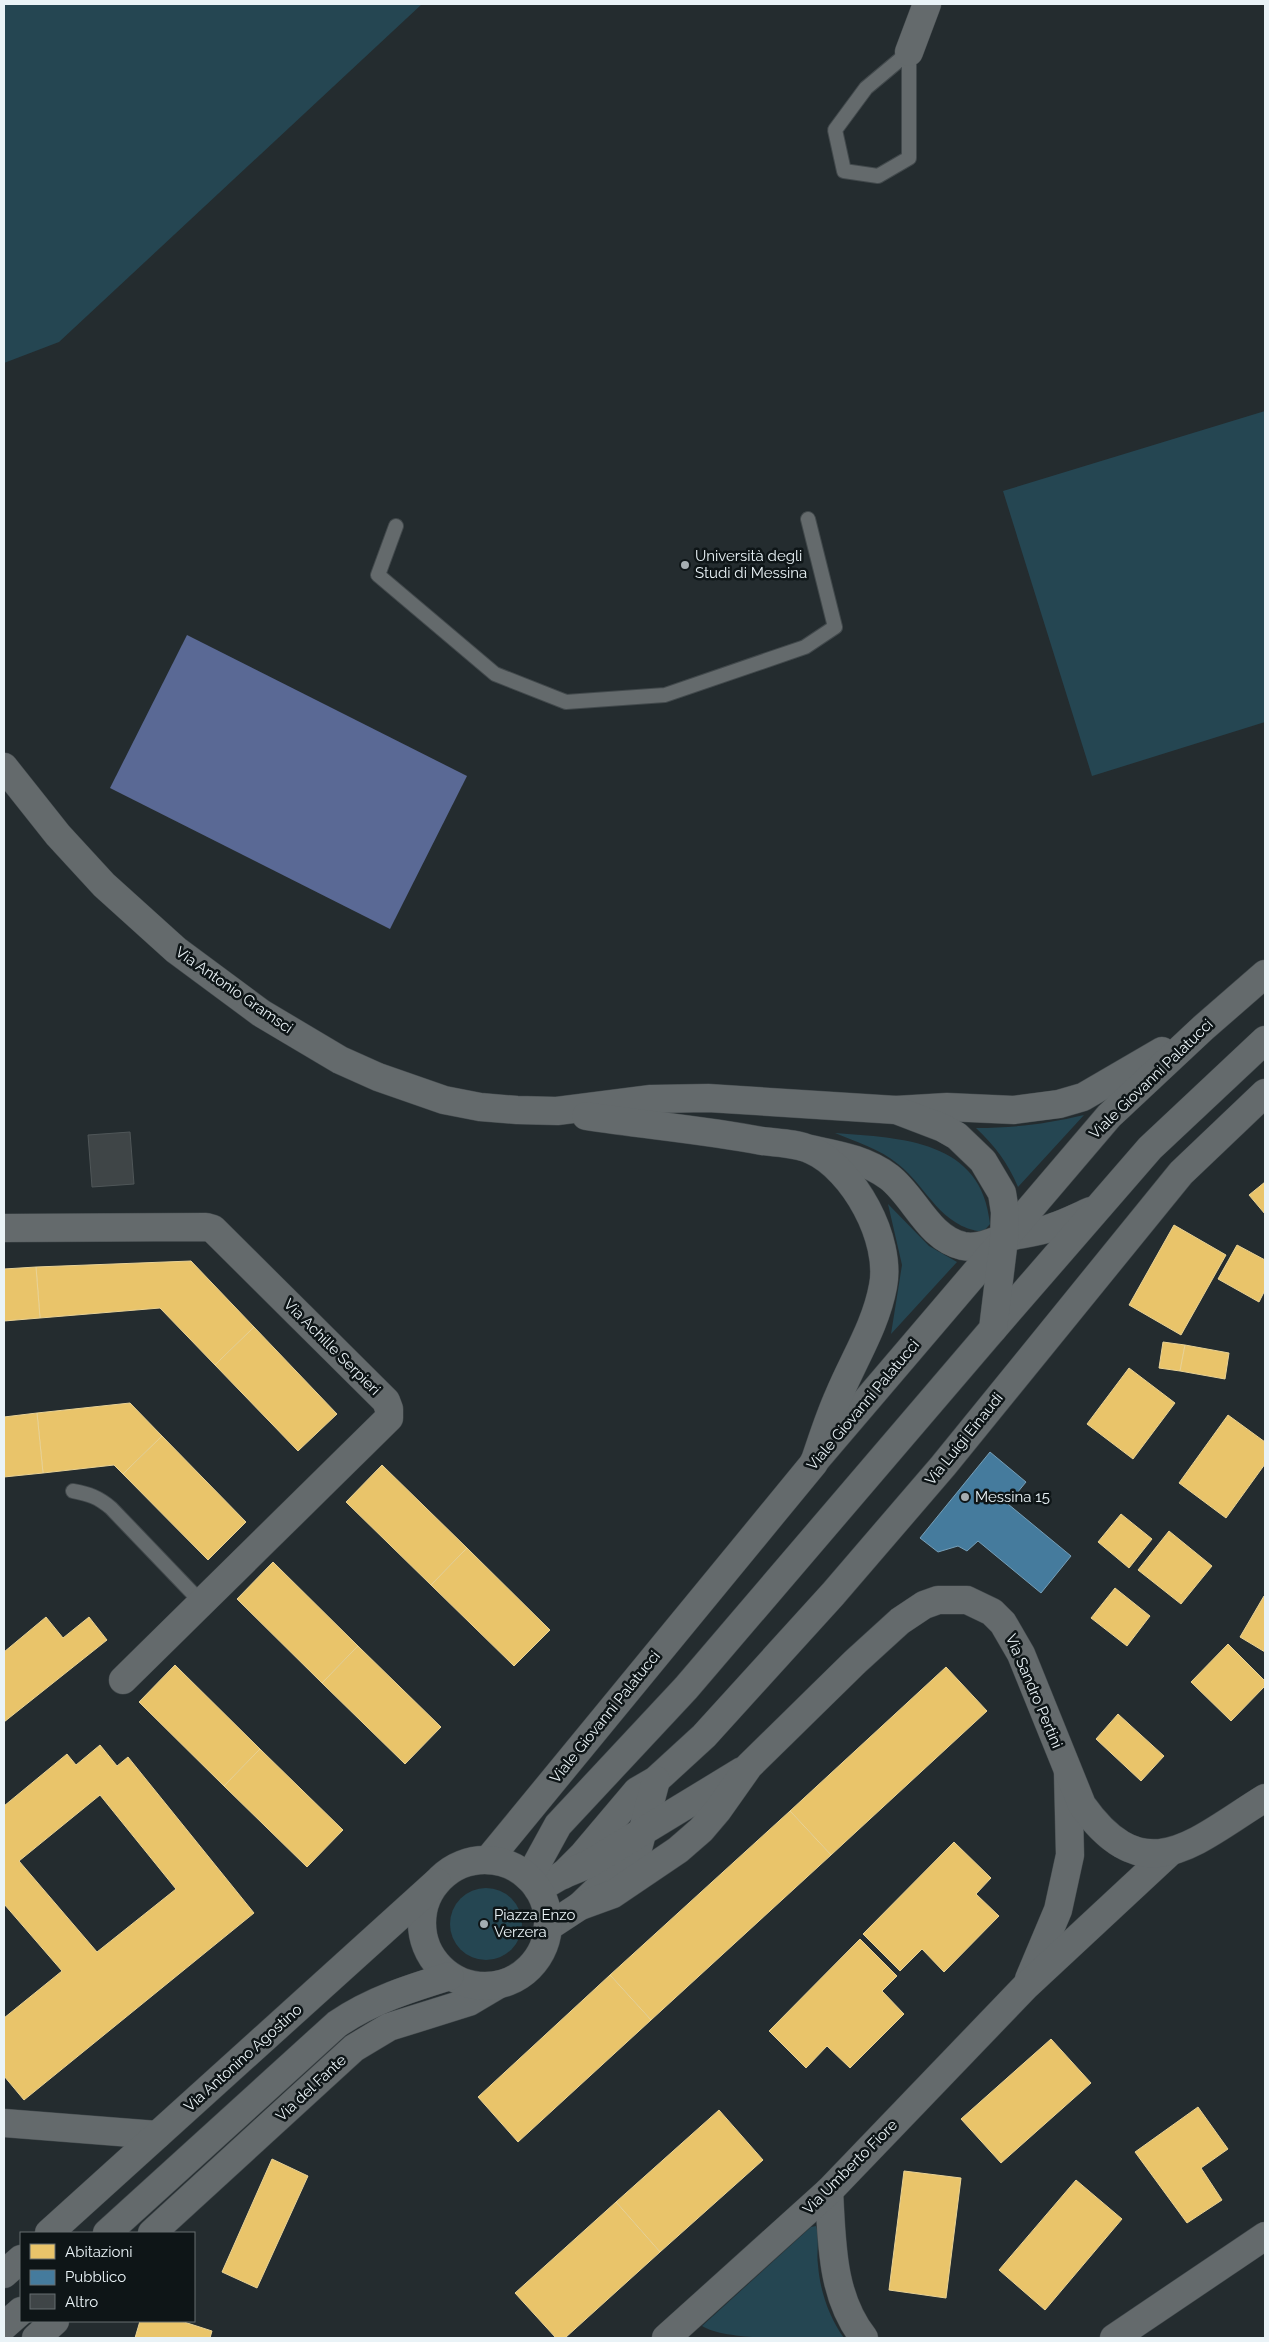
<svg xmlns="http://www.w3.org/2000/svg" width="1269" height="2342" font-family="Raleway,sans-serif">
<rect width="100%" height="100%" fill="#242c2f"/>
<g fill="#254652">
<polygon points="4,4 422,4 59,342 4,363"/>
<polygon points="1265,411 1265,722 1092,776 1003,491"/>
<path d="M1084,1115L1018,1187C1008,1163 995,1146 976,1128C1015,1128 1046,1124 1084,1115Z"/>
<path d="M835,1133C902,1138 982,1140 990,1224L983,1232C939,1226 929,1189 898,1164C880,1149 856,1142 835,1133Z"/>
<polygon points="888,1204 929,1246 957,1262 891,1334 902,1265"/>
<circle cx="486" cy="1924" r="36"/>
<path d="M816,2226C820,2238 816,2252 818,2265C820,2291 829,2317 844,2338C811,2338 727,2342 702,2326L811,2227Z"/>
</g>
<polygon fill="#5a6995" points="187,635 467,776 390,929 110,788"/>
<g fill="#e9c46a" stroke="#e9d294" fill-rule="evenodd">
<polygon points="1265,1182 1265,1214 1249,1195"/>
<polygon points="1174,1225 1226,1255 1181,1335 1129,1305"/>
<polygon points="1237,1245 1265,1260 1265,1290 1259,1302 1218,1279"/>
<polygon points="191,1261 254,1327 215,1365 160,1308 40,1318 36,1267"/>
<polygon points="36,1267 40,1318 4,1321 4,1269"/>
<polygon points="254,1327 337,1414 298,1451 215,1365"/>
<polygon points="1163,1342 1185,1345 1180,1371 1159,1368"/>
<polygon points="1185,1345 1229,1353 1225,1379 1180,1371"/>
<polygon points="1129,1368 1175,1403 1133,1459 1087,1424"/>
<polygon points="130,1403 162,1436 123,1474 114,1465 43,1473 37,1413"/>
<polygon points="37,1413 43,1473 4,1477 4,1417"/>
<polygon points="1228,1415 1265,1442 1265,1464 1226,1518 1179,1483"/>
<polygon points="162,1436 246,1522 208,1560 123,1474"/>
<polygon points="382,1465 467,1548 431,1585 346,1502"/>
<polygon points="1121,1514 1152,1539 1129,1568 1098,1542"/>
<polygon points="1169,1531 1212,1566 1181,1604 1138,1570"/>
<polygon points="467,1548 550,1630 514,1666 431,1585"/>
<polygon points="273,1562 358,1646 322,1683 237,1599"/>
<polygon points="1115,1588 1150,1616 1127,1646 1091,1618"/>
<polygon points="1264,1596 1265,1596 1265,1652 1240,1637"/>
<polygon points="46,1617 63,1638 89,1617 107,1640 4,1722 4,1652"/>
<polygon points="1228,1644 1265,1681 1265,1686 1231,1721 1191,1682"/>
<polygon points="358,1646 441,1727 405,1764 322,1683"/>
<polygon points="175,1665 260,1749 224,1786 139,1702"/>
<polygon points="946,1667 987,1711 831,1855 790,1811"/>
<polygon points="1118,1714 1164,1756 1141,1781 1096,1739"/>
<path d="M100,1745L117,1766L128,1757L254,1913L24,2100L4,2076V2018L62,1971L4,1904V1806L67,1754L76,1765ZM100,1795L176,1889L97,1952L19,1861Z"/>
<polygon points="260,1749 343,1830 307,1867 224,1786"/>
<polygon points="790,1811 831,1855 651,2020 610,1975"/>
<polygon points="954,1842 991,1878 976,1894 999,1916 944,1972 922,1949 900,1971 863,1934"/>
<polygon points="860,1939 897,1976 882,1991 904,2014 850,2068 827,2046 806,2068 769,2031"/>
<polygon points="610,1975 651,2020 518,2142 478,2097"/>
<polygon points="1051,2039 1091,2083 1001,2163 961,2119"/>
<polygon points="1198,2107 1228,2149 1201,2168 1222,2200 1187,2223 1135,2152"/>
<polygon points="719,2110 763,2160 660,2252 616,2202"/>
<polygon points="272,2159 308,2176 257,2288 222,2272"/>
<polygon points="904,2171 961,2178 946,2298 889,2290"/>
<polygon points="1076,2180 1122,2219 1045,2310 999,2270"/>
<polygon points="616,2202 660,2252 565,2338 556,2338 515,2293"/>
<polygon points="140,2321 181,2321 212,2331 210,2338 135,2338"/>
</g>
<polygon fill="#457b9d" stroke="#769fb8" points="990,1452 1026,1482 1008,1504 1071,1556 1041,1593 978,1541 967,1551 958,1546 938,1552 920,1538"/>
<polygon fill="#3f4547" stroke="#4f5658" points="130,1132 134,1184 92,1187 88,1135"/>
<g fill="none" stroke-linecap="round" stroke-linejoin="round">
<g stroke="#42494c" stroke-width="16">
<g id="service">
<polygon points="909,52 909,158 878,176 844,171 835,130 866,88"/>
<polyline points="396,526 378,575 495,674 566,702 665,695 805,647 835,627 808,519"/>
<path d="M73,1491C89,1494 98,1497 111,1508L202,1603"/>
</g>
</g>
<g stroke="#42494c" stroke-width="29">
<g id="minor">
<polyline points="909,52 927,4"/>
<polyline points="896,1110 947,1107 1014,1110 1059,1104 1083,1097 1162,1051"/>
<path d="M810,1149C838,1155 865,1159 889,1177C915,1197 928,1238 963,1246C978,1249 991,1242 1004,1238C1020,1234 1037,1233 1053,1227C1066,1223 1079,1216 1091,1211"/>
<polyline points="4,1228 206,1227 213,1229 386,1401 389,1409 389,1418 123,1680"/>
<polyline points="993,1329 1150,1148 1265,1040"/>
<polyline points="814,1462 1109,1116 1203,1028 1265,974"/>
<polyline points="563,1875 582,1856 637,1791 656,1780 704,1736 833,1594 943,1466 1181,1173 1265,1093"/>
<polyline points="580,1906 604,1883 628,1867 636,1856 656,1780"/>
<polyline points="1029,1979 1058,1910 1070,1855 1068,1773"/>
<polyline points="4,2123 157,2135"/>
<path d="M829,2191C832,2242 831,2296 864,2338"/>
<polyline points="152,2233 354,2048 389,2027 469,2002 496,1986"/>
<polyline points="36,2338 55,2321"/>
<polyline points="666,2338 829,2191 1025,1987 1169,1853"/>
<polyline points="1114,2338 1265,2236"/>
</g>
</g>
<g stroke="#42494c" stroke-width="29">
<g id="tertiary">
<polyline points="538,1889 562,1875 589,1864 742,1771"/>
<path d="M548,1927L580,1906L613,1894L678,1850L701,1830L718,1810L749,1766L855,1662L900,1621L924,1605L938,1600H967L992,1612L1003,1623L1021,1654L1082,1805C1145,1894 1195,1841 1265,1798"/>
</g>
</g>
<g stroke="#42494c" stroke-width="29">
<g id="secondary">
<polyline points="4,767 58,835 104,885 176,950 261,1013 340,1060 378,1077 444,1100 480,1107 517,1110 557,1111 651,1099 708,1098 896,1110 943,1128 957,1136 983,1161 1002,1193 1005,1212 1004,1239 993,1329 686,1688 558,1825 529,1878"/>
<path d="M488,1860L814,1463C822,1440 829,1417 839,1395C854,1359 876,1325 883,1286C892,1240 854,1169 811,1150C797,1143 777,1143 762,1141C704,1130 645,1125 586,1116"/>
<circle cx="485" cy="1923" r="63"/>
<polyline points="49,2233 437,1882"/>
<path d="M107,2233L337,2024C372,2000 411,1988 450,1976"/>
<polyline points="4,2274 21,2259"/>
<polyline points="4,2326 21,2311"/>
</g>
</g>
<use href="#service" stroke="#646a6c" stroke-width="14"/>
<use href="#minor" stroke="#646a6c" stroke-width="28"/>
<use href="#tertiary" stroke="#646a6c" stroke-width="28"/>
<use href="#secondary" stroke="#646a6c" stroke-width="28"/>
</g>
<g fill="#a5adb1" stroke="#0e1517" stroke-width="2">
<circle cx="685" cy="565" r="5"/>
<circle cx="965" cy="1497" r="5"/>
<circle cx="484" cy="1924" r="5"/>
</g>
<g text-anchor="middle" stroke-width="5" stroke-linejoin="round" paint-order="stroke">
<g font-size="15" fill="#eaf3f7" stroke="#0e1517" text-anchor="start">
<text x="695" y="561">Università degli<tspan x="695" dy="17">Studi di Messina</tspan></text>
<text x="975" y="1502">Messina 15</text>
<text x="494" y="1920">Piazza Enzo<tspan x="494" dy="17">Verzera</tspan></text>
</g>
<g font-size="15" fill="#eaf3f7" stroke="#0e1517">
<text transform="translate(234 990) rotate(35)" y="5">Via Antonio Gramsci</text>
<text transform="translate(1151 1079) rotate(-44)" y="5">Viale Giovanni Palatucci</text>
<text transform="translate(332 1347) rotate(45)" y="5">Via Achille Serpieri</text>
<text transform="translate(863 1405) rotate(-50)" y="5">Viale Giovanni Palatucci</text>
<text transform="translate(964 1439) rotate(-51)" y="5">Via Luigi Einaudi</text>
<text transform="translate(1034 1691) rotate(67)" y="5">Via Sandro Pertini</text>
<text transform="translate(605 1717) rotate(-51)" y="5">Viale Giovanni Palatucci</text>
<text transform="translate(243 2058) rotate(-42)" y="5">Via Antonino Agostino</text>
<text transform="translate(311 2088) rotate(-43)" y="5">Via del Fante</text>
<text transform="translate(850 2167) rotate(-45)" y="5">Via Umberto Fiore</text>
</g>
</g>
<rect width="1269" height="2342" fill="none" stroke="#eaf3f7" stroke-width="10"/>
<rect x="20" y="2232" width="175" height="90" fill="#0e1517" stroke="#666e71"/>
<rect x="30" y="2244" width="25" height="15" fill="#e9c46a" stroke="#666e71"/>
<text x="65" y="2257" font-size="15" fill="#eaf3f7">Abitazioni</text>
<rect x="30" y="2270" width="25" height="15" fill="#457b9d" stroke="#666e71"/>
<text x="65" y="2282" font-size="15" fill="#eaf3f7">Pubblico</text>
<rect x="30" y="2294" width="25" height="15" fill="#3f4547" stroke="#666e71"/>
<text x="65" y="2307" font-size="15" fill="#eaf3f7">Altro</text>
</svg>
